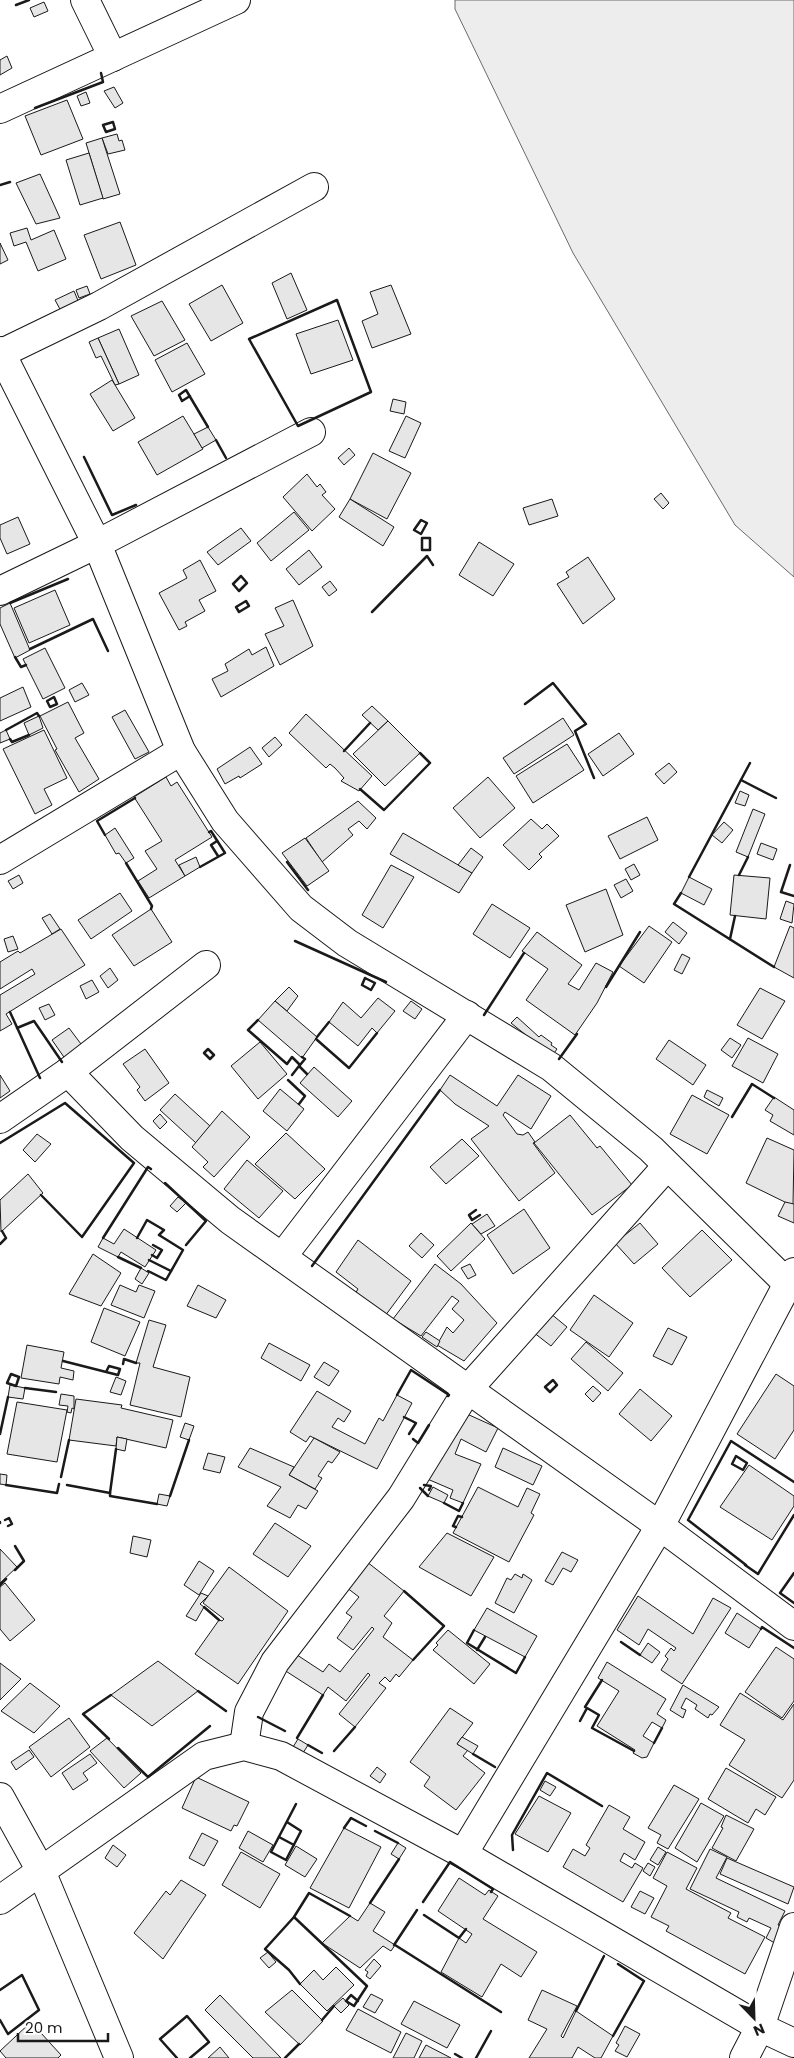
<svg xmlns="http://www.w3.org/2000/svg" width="794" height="2058" font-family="Poppins,sans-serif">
<rect width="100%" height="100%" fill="#fff"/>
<polygon fill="#ededed" stroke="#6a6a6a" points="455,0 794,0 794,577 735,525 573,253 455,9"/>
<g fill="#e6e6e6" stroke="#1a1a1a">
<polygon points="44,2 48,11 34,17 30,8"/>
<polygon points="7,56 12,68 0,75 0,60"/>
<polygon points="114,87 123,103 115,108 104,91"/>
<polygon points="86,92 90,103 81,106 77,96"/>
<polygon points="67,100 83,139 41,155 25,116"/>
<polygon points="117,134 119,141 122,140 125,150 108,154 102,138"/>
<polygon points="102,138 120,194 103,199 86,143"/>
<polygon points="89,153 103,198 80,205 66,160"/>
<polygon points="40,174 60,218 36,224 16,183"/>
<polygon points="120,222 136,265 101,279 84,235"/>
<polygon points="27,228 31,240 54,230 66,259 38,271 26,242 14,246 10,233"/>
<polygon points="0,243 8,260 0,264"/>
<polygon points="291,273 307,310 287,319 272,283"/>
<polygon points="222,285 243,323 211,341 189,304"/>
<polygon points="391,285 411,334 372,348 362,321 378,314 370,292"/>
<polygon points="87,286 90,294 79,298 76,290"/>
<polygon points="74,291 79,303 61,311 55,300"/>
<polygon points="162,301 185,340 154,356 131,316"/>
<polygon points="338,320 353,360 311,374 296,334"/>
<polygon points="119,329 139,375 119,384 98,338"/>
<polygon points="98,338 119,384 115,385 101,356 96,358 89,342"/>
<polygon points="187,343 205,374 172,392 155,360"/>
<polygon points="112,380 135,418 113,431 90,394"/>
<polygon points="393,399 406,402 404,414 390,411"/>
<polygon points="183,416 203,449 157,475 138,442"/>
<polygon points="406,416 421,423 405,458 389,451"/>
<polygon points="208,427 216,440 202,448 194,434"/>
<polygon points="349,448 355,455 344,465 338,458"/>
<polygon points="373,453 411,473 387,519 350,499"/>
<polygon points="307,474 317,487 320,484 326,492 322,495 335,509 312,531 283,497"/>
<polygon points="661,493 669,503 663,509 654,499"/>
<polygon points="350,499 394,527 383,546 339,517"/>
<polygon points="552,499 558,516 529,525 523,508"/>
<polygon points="294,512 309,530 271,561 257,543"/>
<polygon points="18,517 30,544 7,554 0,538 0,525"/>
<polygon points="241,528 251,541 218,565 207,552"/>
<polygon points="479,542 514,564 493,596 459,575"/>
<polygon points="309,550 322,567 299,585 286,569"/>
<polygon points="588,557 615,599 583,624 557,584 569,577 566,572"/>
<polygon points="200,560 216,591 199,600 205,611 185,622 187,626 179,630 159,593 187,578 183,570"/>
<polygon points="330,581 337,590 329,596 322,587"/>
<polygon points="55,590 70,625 29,643 14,608"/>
<polygon points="293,600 313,646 280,665 265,634 284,626 275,608"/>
<polygon points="10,603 30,650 15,658 0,624 0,608"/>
<polygon points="266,647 274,666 221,697 212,679 228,671 225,664 249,649 252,655"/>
<polygon points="45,648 65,688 43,699 23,659"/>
<polygon points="82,683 89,695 75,702 69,690"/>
<polygon points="23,687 31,707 0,721 0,698"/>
<polygon points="68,702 84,733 75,738 99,779 79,792 55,750 57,749 40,716"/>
<polygon points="372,706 388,721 378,730 362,715"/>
<polygon points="125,710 149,752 135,759 112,717"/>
<polygon points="306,714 372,776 359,791 341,781 344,778 335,768 330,764 326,768 289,733"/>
<polygon points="39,716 43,728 29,735 24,723"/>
<polygon points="563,718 574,735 514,774 503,758"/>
<polygon points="388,721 420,753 385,786 353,754"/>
<polygon points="6,730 10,739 0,743 0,733"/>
<polygon points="44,730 67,778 44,789 52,805 35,814 3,749"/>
<polygon points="619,733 634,754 603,776 588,754"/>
<polygon points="275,737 282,745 269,757 262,748"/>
<polygon points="567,744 584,770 533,803 516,776"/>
<polygon points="250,747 262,764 240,778 239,776 225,784 217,769"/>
<polygon points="669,763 677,772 664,784 655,774"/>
<polygon points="166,777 171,786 177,782 212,837 175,860 185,876 149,898 138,881 157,869 145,851 162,841 134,797"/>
<polygon points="488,777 515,808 480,838 453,808"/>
<polygon points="740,791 749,795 745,806 735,803"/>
<polygon points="358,801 376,818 367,829 359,821 348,829 353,835 322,862 306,838"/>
<polygon points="753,809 765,814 748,857 736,852"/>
<polygon points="647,817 658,840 620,859 608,836"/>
<polygon points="531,819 542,829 547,824 559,836 539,854 542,857 529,870 503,845"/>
<polygon points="724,822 733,830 722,843 712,835"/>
<polygon points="115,828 134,858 126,863 119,853 116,854 105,835"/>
<polygon points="403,833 472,873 459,893 390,854"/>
<polygon points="305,838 329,871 307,886 282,853"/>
<polygon points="761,843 777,849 773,860 757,854"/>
<polygon points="471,848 483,857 472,873 458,865"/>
<polygon points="196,857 200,867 185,876 179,865"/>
<polygon points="634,864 640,875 631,880 625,869"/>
<polygon points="391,865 414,877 383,928 362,915"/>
<polygon points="19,875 23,883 13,889 8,881"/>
<polygon points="734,875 770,878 766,919 730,915"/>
<polygon points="689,877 712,889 704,905 681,893"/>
<polygon points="626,879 633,891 621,898 614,885"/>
<polygon points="606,889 623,935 585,952 566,905"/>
<polygon points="120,893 132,911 91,939 78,920"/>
<polygon points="786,901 794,904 792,923 780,919"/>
<polygon points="492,904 530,928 510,958 473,934"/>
<polygon points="151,909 172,942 134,966 112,935"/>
<polygon points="50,914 60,929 52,934 42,918"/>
<polygon points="673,922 687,933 679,944 665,932"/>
<polygon points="649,926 672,942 644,983 619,966"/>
<polygon points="790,926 794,928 794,978 774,967"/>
<polygon points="61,929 85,965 6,1014 12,1024 0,1031 0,995 35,974 32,969 0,989 0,962 18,951 20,953"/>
<polygon points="537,932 582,965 568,984 579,990 596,963 613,972 597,1003 575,1035 526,1000 548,969 522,951"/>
<polygon points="13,936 18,949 8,952 4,939"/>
<polygon points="682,954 690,958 682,974 674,970"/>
<polygon points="110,968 118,980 108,988 100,976"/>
<polygon points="92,980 99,992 86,999 80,986"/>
<polygon points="289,987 298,996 287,1011 275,1001"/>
<polygon points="760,988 785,1001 762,1039 737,1025"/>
<polygon points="378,998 395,1011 377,1033 372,1028 358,1046 329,1022 343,1002 361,1018"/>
<polygon points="275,1001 317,1037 302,1058 258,1020"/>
<polygon points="411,1001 422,1009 415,1019 403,1011"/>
<polygon points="49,1004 55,1015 45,1020 39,1008"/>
<polygon points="517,1017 539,1037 541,1035 552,1043 551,1045 557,1049 552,1056 511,1023"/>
<polygon points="69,1028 84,1048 66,1060 52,1040"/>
<polygon points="730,1038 741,1045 732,1058 721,1050"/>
<polygon points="748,1038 778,1054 763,1083 732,1066"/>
<polygon points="669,1040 706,1065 693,1085 656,1059"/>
<polygon points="260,1042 287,1074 258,1099 231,1066"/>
<polygon points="145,1049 169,1083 145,1101 137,1090 140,1087 123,1064"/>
<polygon points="314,1067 352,1101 338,1117 300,1083"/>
<polygon points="0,1075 10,1091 0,1098"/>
<polygon points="450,1075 497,1106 518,1075 551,1096 531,1129 505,1112 503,1115 517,1134 523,1135 528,1132 535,1142 533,1143 555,1173 519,1201 471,1139 489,1126 455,1104 440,1090"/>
<polygon points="280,1089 304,1109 287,1131 263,1111"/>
<polygon points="707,1090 723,1098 719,1106 704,1097"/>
<polygon points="175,1094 210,1126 196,1143 160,1110"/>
<polygon points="692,1095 729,1115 707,1154 670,1134"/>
<polygon points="774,1097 794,1110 794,1135 770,1121 773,1115 765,1110"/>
<polygon points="222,1111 250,1137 214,1177 203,1167 208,1162 192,1147"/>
<polygon points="160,1114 167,1122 160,1129 153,1121"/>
<polygon points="570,1115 597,1148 600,1146 632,1185 592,1215 534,1143"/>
<polygon points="286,1133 325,1169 295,1199 255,1164"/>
<polygon points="37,1134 51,1144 35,1162 23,1150"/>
<polygon points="767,1138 794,1150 793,1206 746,1183"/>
<polygon points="462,1139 479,1156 446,1184 430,1167"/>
<polygon points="247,1160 283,1191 259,1218 224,1189"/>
<polygon points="28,1174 43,1193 1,1232 0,1200"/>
<polygon points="178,1197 186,1203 177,1212 170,1206"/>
<polygon points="785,1202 794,1204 794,1223 778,1216"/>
<polygon points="524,1209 550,1248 513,1274 487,1235"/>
<polygon points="487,1214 495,1226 481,1234 472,1224"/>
<polygon points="471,1223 485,1239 451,1271 437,1256"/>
<polygon points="640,1223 658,1244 634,1264 615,1243"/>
<polygon points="124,1229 156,1250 145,1267 121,1252 118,1257 98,1247 103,1238 114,1244"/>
<polygon points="702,1230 732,1260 690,1297 662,1268"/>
<polygon points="421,1233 434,1245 422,1258 409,1246"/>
<polygon points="358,1240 411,1281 385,1316 355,1294 358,1289 336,1272"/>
<polygon points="93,1254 121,1273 101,1306 69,1294"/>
<polygon points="435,1264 461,1284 497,1323 464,1361 437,1345 447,1327 453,1333 464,1320 452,1309 459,1301 452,1296 421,1336 393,1319"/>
<polygon points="470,1264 476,1275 468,1279 461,1268"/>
<polygon points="141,1268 149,1273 142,1284 135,1279"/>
<polygon points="120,1285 136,1292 139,1285 155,1291 144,1318 111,1305"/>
<polygon points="198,1285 226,1300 216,1318 187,1306"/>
<polygon points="594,1295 633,1323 609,1357 570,1330"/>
<polygon points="104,1308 140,1322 125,1356 91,1342"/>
<polygon points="550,1313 567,1327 551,1346 533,1332"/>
<polygon points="149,1320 166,1325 153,1367 190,1377 181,1417 130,1405 140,1363 136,1363"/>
<polygon points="668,1328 687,1337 672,1365 653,1356"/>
<polygon points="426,1332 440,1341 437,1347 422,1337"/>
<polygon points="586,1342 623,1373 608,1391 571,1359"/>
<polygon points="269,1343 310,1365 301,1381 261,1358"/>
<polygon points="27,1345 64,1352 61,1368 74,1371 73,1380 60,1377 59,1384 21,1378"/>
<polygon points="324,1362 339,1371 329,1386 314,1377"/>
<polygon points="776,1374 794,1386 794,1430 775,1459 737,1434"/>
<polygon points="116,1377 126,1381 121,1395 110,1392"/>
<polygon points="10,1385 25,1388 23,1399 8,1397"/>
<polygon points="593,1386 601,1393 593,1402 585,1394"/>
<polygon points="640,1389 672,1416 651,1441 619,1414"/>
<polygon points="317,1391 351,1411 344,1422 338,1418 332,1427 365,1444 379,1418 383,1421 397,1395 412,1403 377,1469 310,1436 306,1442 290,1432"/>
<polygon points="61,1394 74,1396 74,1409 72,1408 71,1413 67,1412 68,1406 59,1405"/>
<polygon points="76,1399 122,1405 121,1408 173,1420 166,1448 117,1437 116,1446 69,1440"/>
<polygon points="17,1402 67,1410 57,1462 7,1454"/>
<polygon points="467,1414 498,1428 486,1452 461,1439 455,1454 481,1464 463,1503 450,1498 453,1490 425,1478 445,1432 456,1436"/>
<polygon points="185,1423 194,1426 189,1440 180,1437"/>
<polygon points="117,1437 127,1439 125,1451 116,1449"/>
<polygon points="314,1438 340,1452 332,1463 328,1461 318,1476 322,1478 315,1489 289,1475"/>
<polygon points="250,1448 294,1467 289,1475 318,1491 306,1509 298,1505 290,1518 267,1506 281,1487 238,1467"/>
<polygon points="503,1448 542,1466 533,1485 495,1467"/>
<polygon points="208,1453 225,1457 220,1473 203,1469"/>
<polygon points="749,1465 794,1496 794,1506 772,1540 720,1507"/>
<polygon points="0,1474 7,1475 6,1485 0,1484"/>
<polygon points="433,1487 448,1495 444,1503 428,1496"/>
<polygon points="478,1487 518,1507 527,1488 540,1494 531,1513 534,1515 509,1562 453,1533"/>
<polygon points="159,1494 170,1496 167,1506 157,1504"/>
<polygon points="275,1523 311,1546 288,1577 253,1554"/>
<polygon points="447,1533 494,1557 471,1596 419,1567"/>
<polygon points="133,1536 151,1540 147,1557 130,1553"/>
<polygon points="0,1549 17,1567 0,1583"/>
<polygon points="562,1552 578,1560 571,1572 563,1568 553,1585 545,1581"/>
<polygon points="362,1558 404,1591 384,1616 392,1623 383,1637 413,1660 399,1677 396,1674 390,1682 385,1677 379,1683 386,1688 355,1727 339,1714 370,1675 368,1673 346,1701 328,1687 323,1695 281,1668 291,1651 323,1672 329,1664 340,1672 374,1629 372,1627 353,1650 337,1638 352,1617 346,1613 359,1597 342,1584"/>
<polygon points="199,1561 214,1571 199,1595 184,1585"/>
<polygon points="229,1567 288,1611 238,1684 195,1654 219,1620 222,1621 224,1619 203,1603"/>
<polygon points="515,1574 522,1578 523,1574 532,1580 514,1613 495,1603 507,1578 511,1580"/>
<polygon points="5,1583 35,1620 10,1641 0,1629 0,1587"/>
<polygon points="201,1593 208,1596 200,1604 204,1607 196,1621 186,1616"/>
<polygon points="638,1596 693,1634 713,1598 731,1608 682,1684 661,1670 668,1659 665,1656 671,1648 674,1651 676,1648 648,1629 639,1645 617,1630"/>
<polygon points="487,1608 537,1636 525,1657 474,1630"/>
<polygon points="737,1613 761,1629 749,1648 725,1633"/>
<polygon points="448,1630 490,1664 474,1684 433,1650 438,1645 436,1643"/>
<polygon points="648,1643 660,1652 652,1663 640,1655"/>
<polygon points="776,1647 794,1659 794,1701 782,1718 745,1692"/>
<polygon points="158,1661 198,1691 152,1726 111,1695"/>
<polygon points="607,1662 666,1699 657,1714 666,1720 662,1728 652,1722 643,1736 654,1743 647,1757 642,1758 633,1753 635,1750 597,1726 619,1691 598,1678"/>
<polygon points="0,1663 21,1679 0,1700"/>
<polygon points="30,1683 60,1706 34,1733 1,1711"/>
<polygon points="683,1685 719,1707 712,1715 710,1714 708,1718 695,1709 697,1705 686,1698 681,1708 686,1710 683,1718 670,1710"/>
<polygon points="740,1693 783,1720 794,1704 794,1780 782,1798 729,1765 745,1740 720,1725"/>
<polygon points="450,1708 473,1723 457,1744 468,1750 463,1756 485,1773 456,1810 424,1786 430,1777 410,1762"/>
<polygon points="69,1718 90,1747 51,1777 29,1747"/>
<polygon points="462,1737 478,1746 473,1754 457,1744"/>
<polygon points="107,1738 141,1773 124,1788 90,1751"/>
<polygon points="298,1739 308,1745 303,1753 293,1747"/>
<polygon points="29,1750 34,1757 16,1770 11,1762"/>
<polygon points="90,1754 97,1763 83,1773 88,1780 73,1790 62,1773"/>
<polygon points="377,1767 386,1774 380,1783 370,1776"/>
<polygon points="726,1768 776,1797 765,1815 756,1809 748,1823 708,1799"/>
<polygon points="196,1777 249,1802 237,1826 234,1825 231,1831 182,1808"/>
<polygon points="545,1781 556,1787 550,1796 540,1790"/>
<polygon points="674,1785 699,1799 668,1849 657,1843 661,1835 648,1828"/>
<polygon points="539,1796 571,1813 548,1852 515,1834"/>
<polygon points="701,1803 724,1816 697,1862 675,1848"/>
<polygon points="609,1805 630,1817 623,1829 645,1842 635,1860 624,1853 620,1861 632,1868 635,1863 643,1868 623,1902 563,1867 573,1849 585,1856 590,1848 586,1845"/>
<polygon points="726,1815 754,1829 736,1861 712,1848 723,1828 721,1827"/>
<polygon points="344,1828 381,1847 349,1908 310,1888"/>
<polygon points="248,1831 273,1845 263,1862 239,1848"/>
<polygon points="202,1833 218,1841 204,1866 189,1858"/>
<polygon points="398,1843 406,1848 399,1859 391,1854"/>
<polygon points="113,1845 126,1855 117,1867 105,1858"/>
<polygon points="296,1846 317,1859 305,1877 285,1865"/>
<polygon points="658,1847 666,1852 658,1865 650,1860"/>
<polygon points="710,1849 727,1857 716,1878 785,1911 778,1925 786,1929 778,1945 766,1938 771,1928 749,1918 747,1922 737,1917 739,1912 690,1889"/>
<polygon points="241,1852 280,1874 260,1908 222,1885"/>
<polygon points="667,1852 697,1868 686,1889 731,1913 728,1918 765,1937 745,1974 666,1931 669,1926 651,1917 667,1886 653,1878"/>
<polygon points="727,1858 794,1887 788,1904 720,1874"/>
<polygon points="648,1863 655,1867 650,1876 643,1871"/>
<polygon points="459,1878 485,1895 489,1890 498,1896 483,1919 537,1952 521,1977 501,1964 482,1997 441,1972 459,1938 466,1943 472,1934 438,1911"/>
<polygon points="181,1880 206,1895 163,1959 134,1933 166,1891 170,1895"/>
<polygon points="640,1891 654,1898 645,1914 631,1907"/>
<polygon points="370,1903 385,1912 373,1931 395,1945 391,1951 383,1946 360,1968 322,1943 350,1916 358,1921"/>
<polygon points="268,1952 276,1962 269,1968 260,1958"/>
<polygon points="374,1959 381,1966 370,1979 366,1976 368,1972 365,1970"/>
<polygon points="336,1967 354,1985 327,2011 300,1984 314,1970 323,1980"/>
<polygon points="292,1990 323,2021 300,2045 265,2012"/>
<polygon points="542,1990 577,2006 561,2036 563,2038 576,2011 613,2036 601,2058 595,2058 578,2047 572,2058 529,2058 547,2029 528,2020"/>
<polygon points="371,1994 383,2000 375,2013 363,2007"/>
<polygon points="220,1995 281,2058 253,2058 205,2010"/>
<polygon points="343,1998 349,2005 341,2013 334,2006"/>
<polygon points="414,2001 460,2025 447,2048 401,2024"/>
<polygon points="358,2009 401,2032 391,2053 346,2030"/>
<polygon points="31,2022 61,2055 58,2058 6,2058 0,2051"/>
<polygon points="625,2026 640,2034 627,2057 615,2051 619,2045 616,2043"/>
<polygon points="406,2033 422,2041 414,2058 393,2058"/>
<polygon points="426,2045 451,2058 419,2058"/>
<polygon points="220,2047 229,2058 208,2058"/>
</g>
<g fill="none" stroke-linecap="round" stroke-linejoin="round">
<g stroke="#1a1a1a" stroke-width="30">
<g id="minor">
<polyline points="85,0 113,57"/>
<polyline points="0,109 236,0"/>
<polyline points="0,351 97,544 181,751 225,821 301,908 347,943 551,1067 651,1149 788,1284"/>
<polyline points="0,354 99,306 314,187"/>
<polyline points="0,591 97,544 311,432"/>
<polyline points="0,860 181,751"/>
<polyline points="68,1072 132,1138 230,1220 660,1526 794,1626"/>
<polyline points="0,1119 68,1072 206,965"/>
<polyline points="282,1257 467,1015"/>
<polyline points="244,1746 249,1712 275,1662 401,1498 468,1389 667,1166"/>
<polyline points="463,1854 660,1526 794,1272"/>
<polyline points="0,1900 204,1756 244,1746 281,1756 463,1854 760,2027 794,2043"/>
<polyline points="744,2058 760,2027 794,1927"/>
</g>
</g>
<g stroke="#1a1a1a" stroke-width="30">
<polyline id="secondary" points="0,1797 41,1871 119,2058"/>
</g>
<use href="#minor" stroke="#fff" stroke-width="28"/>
<use href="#secondary" stroke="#fff" stroke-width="28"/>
<g stroke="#1a1a1a" stroke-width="2.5">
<polyline points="16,5 29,0"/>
<polyline points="35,108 103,82 101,73"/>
<polygon points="113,122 115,129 106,132 103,125"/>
<polyline points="0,185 10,182"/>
<polygon points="337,300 371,392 298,426 249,339"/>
<polyline points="190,396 182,401 179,395 186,390 208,427"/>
<polyline points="216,440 226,458"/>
<polyline points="84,457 112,515 136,505"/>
<polygon points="421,520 427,523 421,534 414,530"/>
<rect x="422" y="538" width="8" height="12"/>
<polygon points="241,576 247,583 239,591 233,584"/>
<polygon points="246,601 249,606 239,612 236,607"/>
<polyline points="10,603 68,579"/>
<polyline points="372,612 427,556 433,565"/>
<polyline points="30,649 93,619 108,651"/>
<polyline points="15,657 21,667 26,665"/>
<polygon points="54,697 57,704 50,707 47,701"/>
<polyline points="525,704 553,683 586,724 575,731 594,778"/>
<polyline points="6,730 37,713 39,716"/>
<polyline points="10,739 12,742 29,735"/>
<polyline points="344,751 370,723"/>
<polyline points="741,780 776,798"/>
<polyline points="360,789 384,810 430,763 420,753"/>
<polyline points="105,835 97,821 135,798"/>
<polyline points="217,841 211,845 218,856"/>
<polyline points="287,862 308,890"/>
<polyline points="126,863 152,906 151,909"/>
<polyline points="790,865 781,892 794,896"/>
<polyline points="200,867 225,853 211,831 209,832"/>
<polyline points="739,875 748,857"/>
<polyline points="689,877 750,763"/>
<polyline points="681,893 674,904 774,967"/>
<polyline points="730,939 735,916"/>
<polyline points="295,941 386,982"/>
<polygon points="365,978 375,983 371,990 362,985"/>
<polyline points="606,987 640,932"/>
<polyline points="10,1012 40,1078"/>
<polyline points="484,1015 524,953"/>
<polyline points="258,1020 248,1030 287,1064 292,1057 300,1065 305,1059 302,1057"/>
<polyline points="17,1028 34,1021 62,1062"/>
<polyline points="317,1037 329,1022"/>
<polyline points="316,1039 349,1068 377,1033"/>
<polygon points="208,1049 214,1055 210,1059 204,1053"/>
<polyline points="559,1059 577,1034"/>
<polyline points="292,1075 299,1066 307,1074"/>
<polyline points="288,1080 305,1096 299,1104"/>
<polyline points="732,1117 752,1084 774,1098"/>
<polyline points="0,1143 65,1103 134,1163 82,1237 41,1195"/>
<polyline points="165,1183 206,1221 186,1245"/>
<polyline points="476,1210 469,1215 472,1220 480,1215"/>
<polyline points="103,1238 148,1167 151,1169"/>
<polyline points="137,1238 147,1220 164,1230 159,1235 183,1250 166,1280 148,1271"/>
<polyline points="0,1244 6,1238 2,1231"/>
<polyline points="152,1255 157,1258 162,1250 153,1245"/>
<polyline points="118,1257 141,1268"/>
<polyline points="149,1260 171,1271"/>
<polyline points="312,1266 440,1090"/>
<polyline points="63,1361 118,1375 120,1369 109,1366 106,1372"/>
<polyline points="123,1364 124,1359 136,1363"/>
<polygon points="11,1374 19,1377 16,1386 7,1383"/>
<polygon points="553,1380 557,1385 550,1392 545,1387"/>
<polyline points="25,1388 56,1392"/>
<polyline points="397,1395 411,1370 449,1395 448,1396"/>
<polyline points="404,1417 416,1423 409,1434"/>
<polyline points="0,1434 8,1397"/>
<polyline points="413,1439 418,1443 429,1425"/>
<polygon points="736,1456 747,1463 743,1470 732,1464"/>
<polyline points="61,1477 69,1440"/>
<polyline points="6,1485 57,1493 59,1484"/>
<polyline points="67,1485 110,1493 110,1496 157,1504"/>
<polyline points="424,1485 431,1486 429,1490"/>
<polyline points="420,1488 428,1496"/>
<polyline points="110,1493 116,1449"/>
<polyline points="170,1496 189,1440"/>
<polyline points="444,1503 459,1511 463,1503"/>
<polyline points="5,1520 9,1518 12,1524 8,1526"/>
<polyline points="0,1523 0,1522"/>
<polyline points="456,1527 453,1526 458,1516 462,1517"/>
<polyline points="745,1565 758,1574 794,1515"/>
<polyline points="746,1565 688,1520 731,1441 794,1482"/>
<polyline points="15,1570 24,1561 15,1546"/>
<polyline points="794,1573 780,1593 794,1603"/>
<polyline points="0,1585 6,1579"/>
<polyline points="404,1591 444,1626 413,1660"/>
<polyline points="204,1607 219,1620"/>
<polyline points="761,1629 762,1627 794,1648"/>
<polyline points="474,1630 467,1643 516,1673 525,1657"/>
<polyline points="621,1642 640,1655"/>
<polyline points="477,1650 485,1637"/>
<polyline points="198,1691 226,1711"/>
<polyline points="585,1707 602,1680"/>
<polyline points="258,1717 285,1731"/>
<polyline points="580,1721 587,1708 599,1715 592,1728 634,1751"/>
<polyline points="297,1738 323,1695"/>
<polyline points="109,1739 83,1714 111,1695"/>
<polyline points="654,1743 662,1728"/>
<polyline points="308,1745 322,1753"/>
<polyline points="118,1748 148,1777 210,1726"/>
<polyline points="334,1751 355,1727"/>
<polyline points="473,1754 495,1767"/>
<polyline points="287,1822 301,1831 286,1860 271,1852 296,1804"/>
<polyline points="344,1828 351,1818 366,1826"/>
<polyline points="375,1831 398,1843"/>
<polyline points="279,1837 294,1845"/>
<polyline points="513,1850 512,1835 547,1773 602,1806"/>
<polyline points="423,1902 450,1862 493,1889 491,1892"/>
<polyline points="370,1903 399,1859"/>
<polyline points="424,1915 459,1938 466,1929"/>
<polyline points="294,1917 367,1986 354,2006 346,2001 351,1995 358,2001"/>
<polyline points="394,1945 417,1910"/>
<polyline points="395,1945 501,2012"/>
<polyline points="300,1984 289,1970 265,1949 294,1917 309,1893 350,1916"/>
<polyline points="0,1990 22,1975 39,2010 8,2034 0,2020"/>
<polyline points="576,2011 604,1956"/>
<polyline points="322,2020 334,2006"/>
<polyline points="613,2036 644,1981 618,1964"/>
<polyline points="455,2054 462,2058"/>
<polyline points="177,2058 160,2039 187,2016 209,2042 190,2058"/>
<polyline points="285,2058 299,2044"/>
<polyline points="476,2058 491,2031"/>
</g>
</g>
<g transform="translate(754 2018) rotate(157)" stroke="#ffffff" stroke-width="4" paint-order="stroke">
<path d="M0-4L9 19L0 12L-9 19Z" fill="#1a1a1a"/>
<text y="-8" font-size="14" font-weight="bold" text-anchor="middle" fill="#1a1a1a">N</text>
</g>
<path d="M18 2033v8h90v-8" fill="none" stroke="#1a1a1a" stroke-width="2.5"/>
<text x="25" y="2033" font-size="15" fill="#1a1a1a" stroke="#ffffff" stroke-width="4" paint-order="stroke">20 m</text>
</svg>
